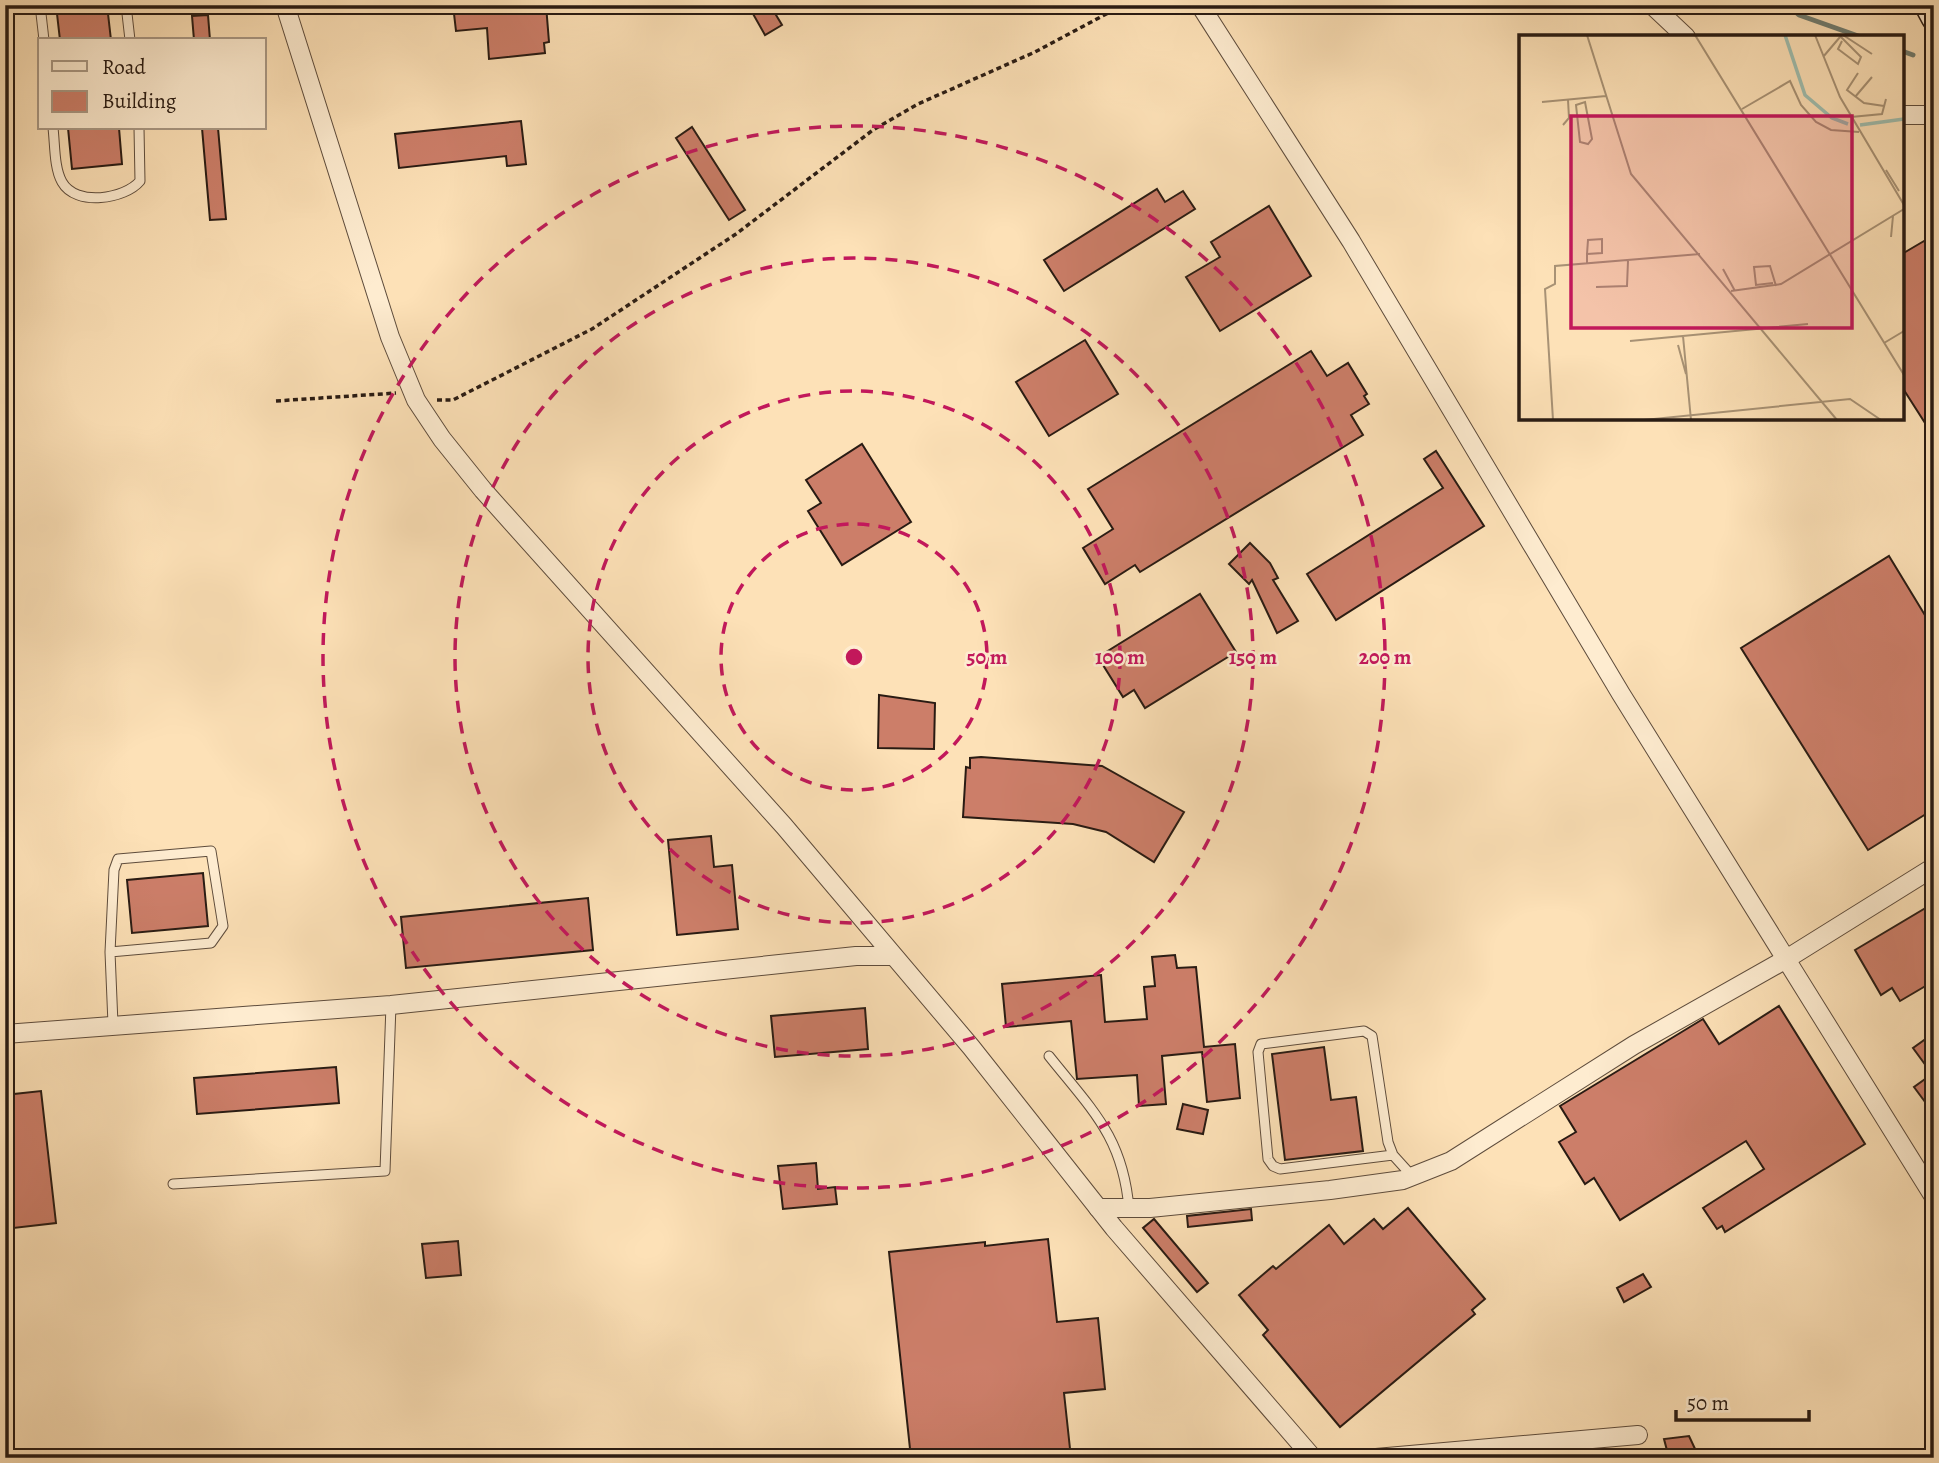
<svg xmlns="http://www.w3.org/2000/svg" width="1939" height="1463" font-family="Alegreya,serif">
<rect width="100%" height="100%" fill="#fde1b7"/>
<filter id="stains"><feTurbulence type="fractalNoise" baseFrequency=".00286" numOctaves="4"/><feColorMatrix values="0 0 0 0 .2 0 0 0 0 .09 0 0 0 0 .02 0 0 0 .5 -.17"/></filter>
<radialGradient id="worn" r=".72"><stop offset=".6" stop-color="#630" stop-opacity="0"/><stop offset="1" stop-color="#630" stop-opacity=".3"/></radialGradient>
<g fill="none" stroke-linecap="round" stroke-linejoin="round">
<g stroke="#707d71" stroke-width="5">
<polyline points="1788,5 1799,15 1861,37"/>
<polyline points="1902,51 1913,55"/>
</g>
</g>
<g fill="#cc7e69" stroke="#291b13" stroke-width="2">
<polygon points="56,5 107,5 111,40 60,40"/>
<polygon points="453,5 546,5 549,42 544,43 545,53 489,59 487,28 456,31"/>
<polygon points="748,5 770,5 782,25 765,35"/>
<polygon points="208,15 210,40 194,40 192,16"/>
<polygon points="521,121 526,164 507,166 506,156 399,168 395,134"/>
<polygon points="692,127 745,210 729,220 676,138"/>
<polygon points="68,128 119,128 122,164 72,169"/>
<polygon points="202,128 218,128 226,219 210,220"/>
<polygon points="1157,189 1165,202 1183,191 1195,209 1064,291 1044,260"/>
<polygon points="1269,206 1311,276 1220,331 1186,277 1220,257 1211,242"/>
<polygon points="1924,241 1934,256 1934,437 1902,387 1902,254"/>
<polygon points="1085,340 1118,394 1049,436 1016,382"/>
<polygon points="1311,351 1327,376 1348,363 1367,394 1364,396 1369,404 1351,415 1363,435 1140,572 1135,565 1105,584 1083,548 1113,529 1088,489"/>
<polygon points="862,444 911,522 842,565 808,511 821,503 806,480"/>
<polygon points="1436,451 1484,526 1336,620 1307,574 1443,488 1424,459"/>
<polygon points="1250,543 1270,563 1278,578 1273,580 1298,621 1277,633 1252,580 1249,584 1229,564"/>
<polygon points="1889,556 1934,630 1934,809 1868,850 1741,648"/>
<polygon points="1200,594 1236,652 1145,708 1134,690 1123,697 1098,657"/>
<polygon points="879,695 935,703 934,749 878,748"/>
<polygon points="981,757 1102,766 1184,812 1154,862 1106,832 1073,824 963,817 966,767 970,768 970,758"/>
<polygon points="711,836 714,867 732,865 738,929 677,935 668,840"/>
<polygon points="203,873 208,926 132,933 127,880"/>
<polygon points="588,898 593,950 406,968 401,917"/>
<polygon points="1934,903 1934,981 1900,1001 1892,988 1881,995 1855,950"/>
<polygon points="1175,955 1177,968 1196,967 1204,1047 1235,1044 1240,1098 1207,1102 1202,1052 1162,1056 1166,1104 1139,1106 1137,1075 1077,1079 1071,1021 1006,1027 1002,984 1101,975 1105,1022 1147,1019 1144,987 1155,986 1152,957"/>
<polygon points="1779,1006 1865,1144 1725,1232 1722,1226 1717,1229 1703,1208 1764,1169 1746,1141 1620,1220 1594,1178 1585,1184 1559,1142 1576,1132 1560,1106 1703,1019 1719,1044"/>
<polygon points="865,1008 868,1049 775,1057 771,1016"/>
<polygon points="1934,1033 1934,1114 1914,1087 1932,1074 1913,1048"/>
<polygon points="1324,1047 1331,1100 1356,1097 1363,1151 1285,1160 1272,1054"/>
<polygon points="336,1067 339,1103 197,1114 194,1078"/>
<polygon points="41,1091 56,1223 5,1229 5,1095"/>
<polygon points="1183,1104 1208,1110 1203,1134 1177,1129"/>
<polygon points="816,1163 818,1189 835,1187 837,1204 783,1209 778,1166"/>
<polygon points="1408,1208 1485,1299 1472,1310 1475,1314 1340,1427 1263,1335 1268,1330 1239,1295 1273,1266 1276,1269 1329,1225 1344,1244 1374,1219 1383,1229"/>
<polygon points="1251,1209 1252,1220 1188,1227 1187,1216"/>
<polygon points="1154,1219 1208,1283 1197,1292 1143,1228"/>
<polygon points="1048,1239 1057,1322 1098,1318 1105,1389 1064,1393 1071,1458 911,1458 889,1252 985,1242 985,1246"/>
<polygon points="458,1241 461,1275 426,1278 422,1244"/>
<polygon points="1643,1274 1651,1287 1624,1302 1617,1288"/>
<polygon points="1689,1436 1696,1451 1690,1453 1692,1458 1669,1458 1664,1439"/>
</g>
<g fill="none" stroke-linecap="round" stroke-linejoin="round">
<g stroke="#5e4c3c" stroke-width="11">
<g id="service">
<polyline points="40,5 44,40"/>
<polyline points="126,5 130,40"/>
<path d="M53,128C55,144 54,168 62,182C76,207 125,199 140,181L139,128"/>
<polyline points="110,952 211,943 223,926 211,851 118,859 114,870 110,952 113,1024"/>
<path d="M1049,1056C1092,1110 1123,1137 1129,1209"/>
<polyline points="1393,1155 1280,1169 1273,1166 1268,1159 1258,1052 1261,1044 1364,1031 1372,1036 1388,1142 1393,1155 1412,1176"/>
<polyline points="173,1184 385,1171 391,1005"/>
</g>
</g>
<g stroke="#5e4c3c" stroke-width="20">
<g id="minor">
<polyline points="285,5 390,337 416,400 442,439 483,490 784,826 971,1047 1114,1228 1313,1458"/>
<polyline points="1200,5 1351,241 1621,694 1934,1197"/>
<polyline points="1652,5 1686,37"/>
<polyline points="1902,115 1934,115"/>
<polyline points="5,1034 391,1005 856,956 891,956"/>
<polyline points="1098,1208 1150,1208 1330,1190 1403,1180 1451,1161 1634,1045 1788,958 1934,867"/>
<polyline points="1376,1458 1638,1435"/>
</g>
</g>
<g stroke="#291b13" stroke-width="27">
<polyline id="secondary" points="1927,5 1934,18"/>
</g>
<g stroke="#291b13" stroke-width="3.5" stroke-dasharray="5 3.5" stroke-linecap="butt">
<polyline points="437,400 453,400 592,329 736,234 873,130 918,104 1035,52 1123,5"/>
<polyline points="276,401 396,393"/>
</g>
<use href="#service" stroke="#feecd0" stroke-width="9"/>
<use href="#minor" stroke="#feecd0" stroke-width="18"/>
<use href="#secondary" stroke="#feecd0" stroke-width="24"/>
</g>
<g fill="none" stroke="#c2185b" stroke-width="3.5" stroke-dasharray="12 9">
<circle cx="854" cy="657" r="133"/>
<circle cx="854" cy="657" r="266"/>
<circle cx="854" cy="657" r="399"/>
<circle cx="854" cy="657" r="531"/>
</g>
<g transform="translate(1519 35)">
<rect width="385" height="385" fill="#fde1b7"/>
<path fill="none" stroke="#9fbeaf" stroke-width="3.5" d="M266,0L286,60L313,83L329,89M341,90L385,84"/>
<path fill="none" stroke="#a89275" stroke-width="2" d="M68,0L112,139L318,385M176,0L385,340M296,0L321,62L385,170M324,0L353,19M321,1L342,22L339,29L319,14L323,6M304,22L321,2M339,38L328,55L345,68L365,71M336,62L353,42M23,67L87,61M66,67L73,104L69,109L61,107L57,70ZM223,74L271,46L282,70L297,87L312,95L340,97M332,82L363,79L367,64M44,90L50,83L49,65M367,135L380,156M372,202L374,181M68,219L83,218V204L69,205L68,219V229M204,234L216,256M254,248L237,250L235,232L251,231L257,251M77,252L108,251L109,226M212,256L262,249L385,174M164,301L172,385M111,306L289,289M365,308L385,296M159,310L167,339M34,385L26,254L36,249V231L181,219M125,385L331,364L362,385"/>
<path fill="#c2185b" fill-opacity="0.15" stroke="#c2185b" stroke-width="3.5" d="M52,81H333V293H52Z"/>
<rect width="385" height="385" fill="none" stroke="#291b13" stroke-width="3.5"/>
</g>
<circle cx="854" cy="657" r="10" fill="#c2185b" stroke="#feecd0" stroke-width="3.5"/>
<g font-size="21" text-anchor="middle" font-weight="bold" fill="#c2185b" stroke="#feecd0" stroke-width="5" stroke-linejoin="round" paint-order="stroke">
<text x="987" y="664">50 m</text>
<text x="1120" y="664">100 m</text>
<text x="1253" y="664">150 m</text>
<text x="1385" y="664">200 m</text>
</g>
<rect width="1939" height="1463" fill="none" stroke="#fde1b7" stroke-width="28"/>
<rect x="7" y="7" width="1925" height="1449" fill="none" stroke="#291b13" stroke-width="3.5"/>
<rect x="14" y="14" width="1911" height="1435" fill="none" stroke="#291b13" stroke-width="2"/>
<rect x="38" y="38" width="228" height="91" fill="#feecd0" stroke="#a99884" stroke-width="2"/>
<rect x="52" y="61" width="35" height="10" fill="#feecd0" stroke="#a99884" stroke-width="2"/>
<text x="102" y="74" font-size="21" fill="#291b13">Road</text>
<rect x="52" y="91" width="35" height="21" fill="#cc7e69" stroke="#a99884" stroke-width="2"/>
<text x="102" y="108" font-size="21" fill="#291b13">Building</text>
<path d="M1676 1410v10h133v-10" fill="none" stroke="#291b13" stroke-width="3.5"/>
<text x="1687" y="1410" font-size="21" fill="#291b13" stroke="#feecd0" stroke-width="5" paint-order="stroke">50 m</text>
<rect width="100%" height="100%" filter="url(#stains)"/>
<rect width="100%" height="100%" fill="url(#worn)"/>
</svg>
